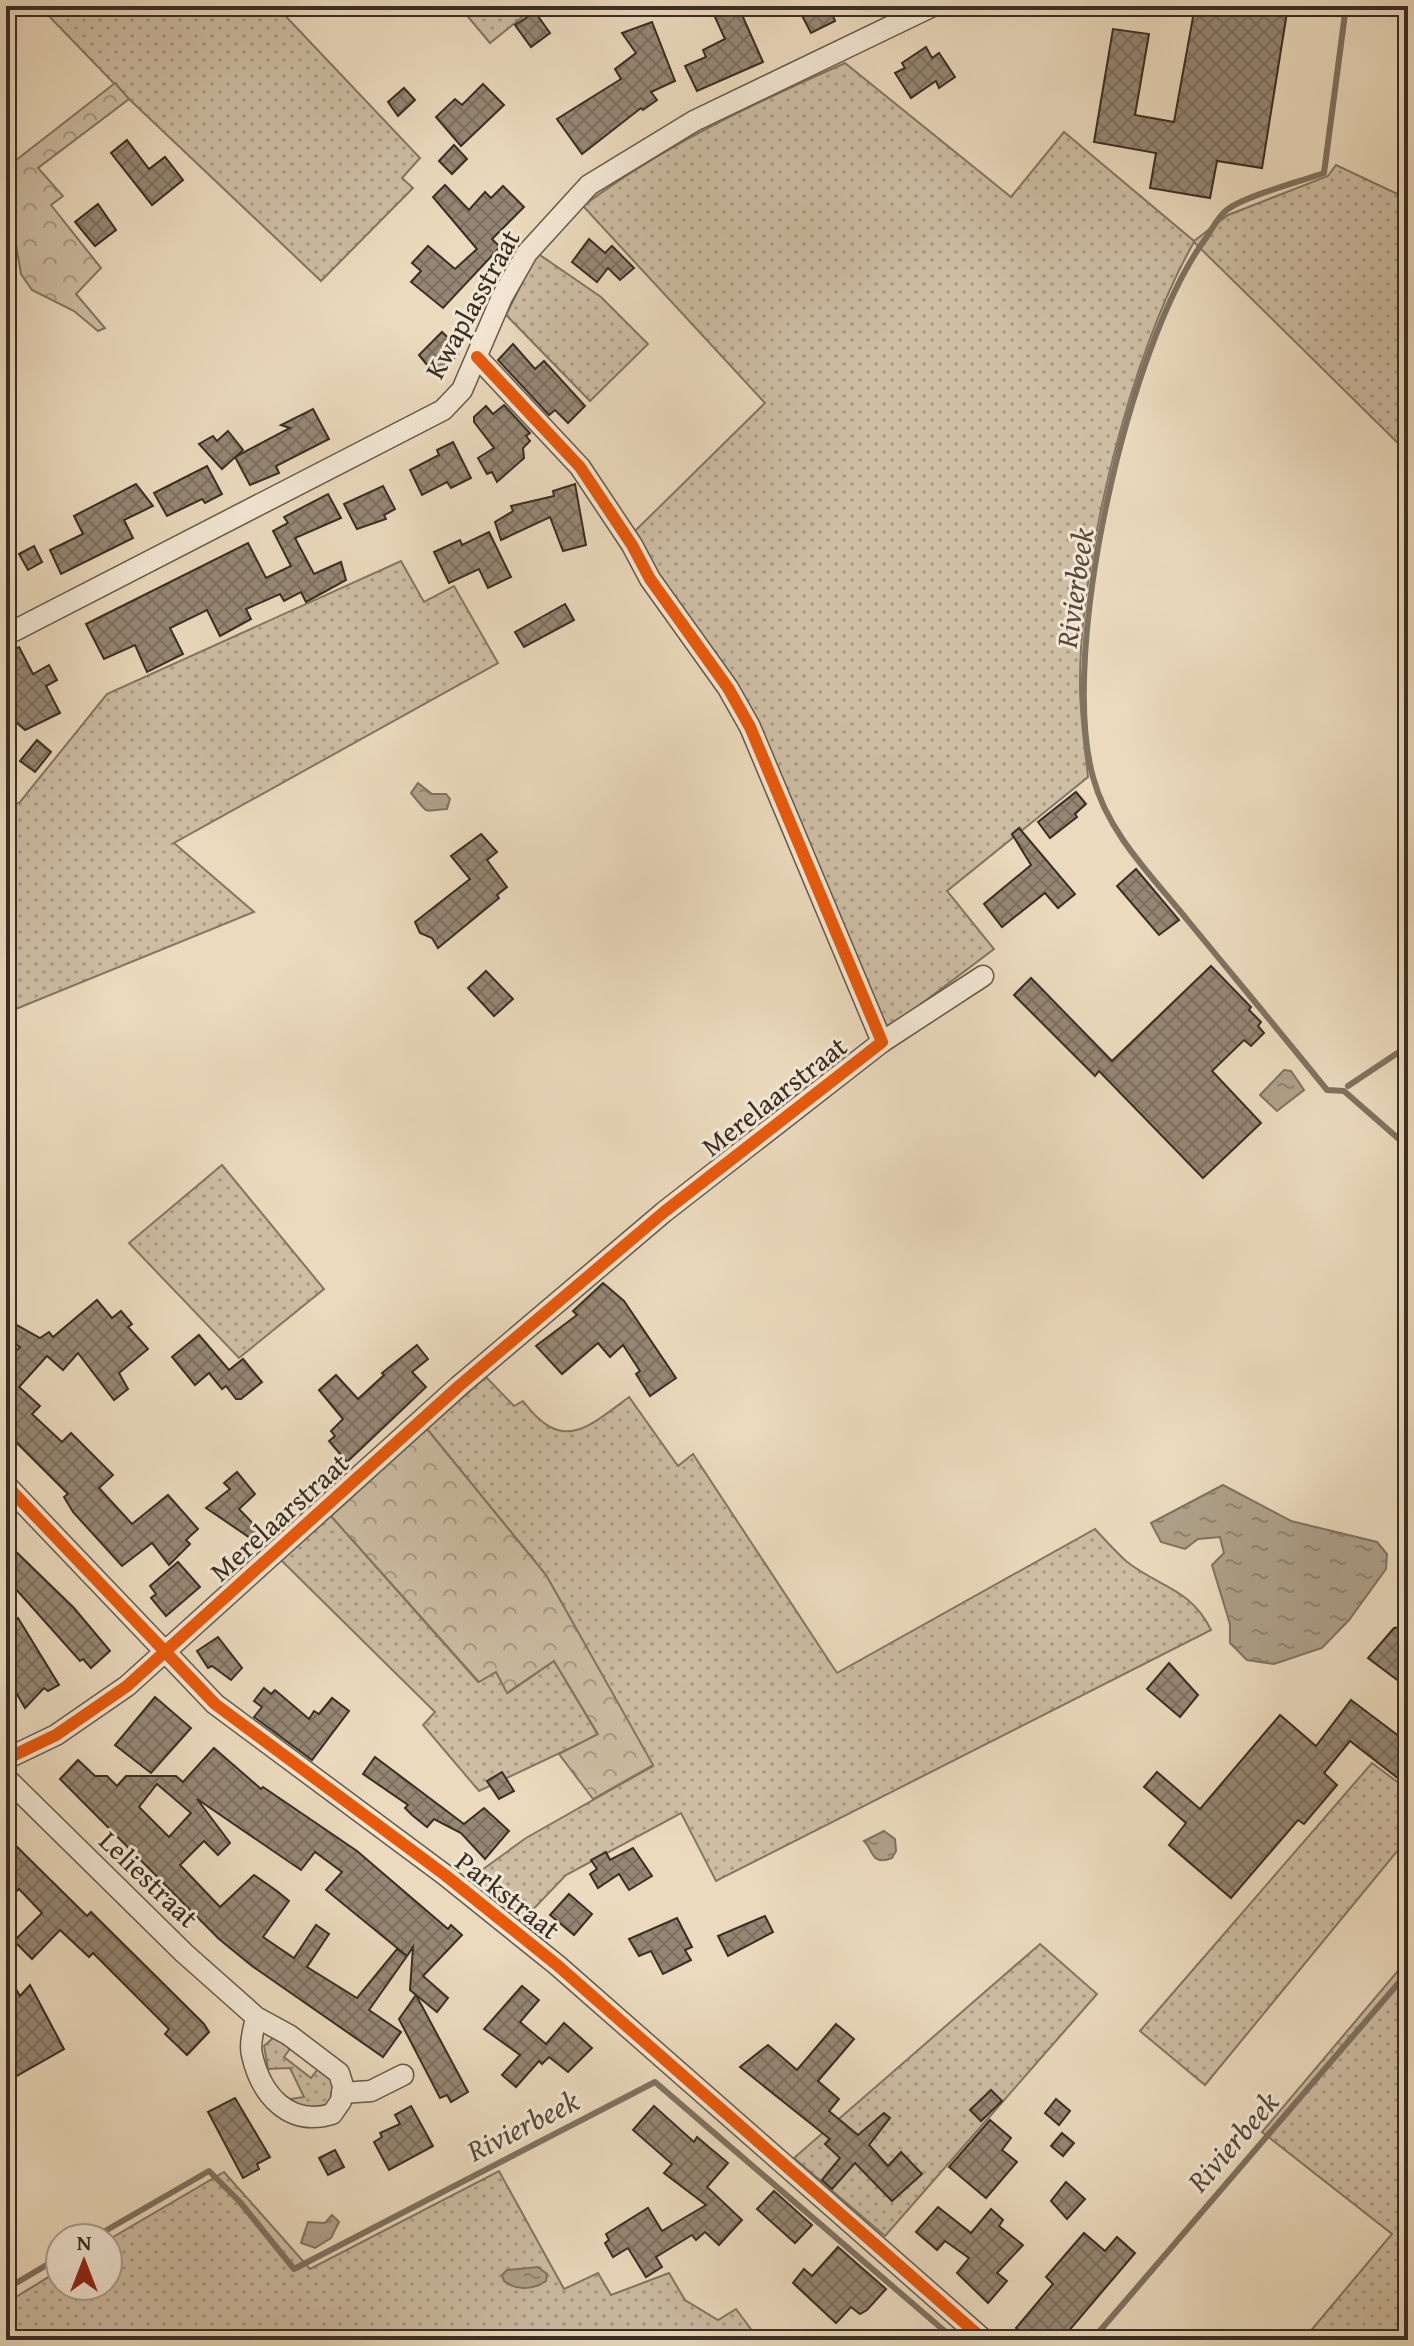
<svg xmlns="http://www.w3.org/2000/svg" width="1414" height="2346" font-family="'Gentium Book Plus',serif">
<defs>
<pattern id="grass-dots" width="8" height="8" patternUnits="userSpaceOnUse" patternTransform="scale(2)"><rect width="8" height="8" fill="#cdbda3"/><path d="M2 2h.1M6 6h.1" fill="none" stroke="#a79a85" stroke-width="1.8" stroke-linecap="round"/></pattern>
<pattern id="forest-crowns" width="20" height="18" patternUnits="userSpaceOnUse" patternTransform="scale(2)"><rect width="20" height="18" fill="#cdbda3"/><path d="M2 6a3 3 0 1 1 6 0M12 15a3 3 0 1 1 6 0" fill="none" stroke="#a79a85"/></pattern>
<pattern id="water-ripples" width="26" height="14" patternUnits="userSpaceOnUse" patternTransform="scale(2)"><rect width="26" height="14" fill="#aea089"/><path d="M2 4q2-2 4 0t4 0M15 11q2-2 4 0t4 0" fill="none" stroke="#8f8370"/></pattern>
<pattern id="building-cross-hatch" width="8" height="8" patternUnits="userSpaceOnUse" patternTransform="scale(2)"><rect width="8" height="8" fill="#968774"/><path d="M0 0l8 8M0 8l8-8" fill="none" stroke="#7b6f5f"/></pattern>
</defs>
<rect width="100%" height="100%" fill="#ebdabd"/>
<filter id="stains"><feTurbulence type="fractalNoise" baseFrequency=".0025" numOctaves="4"/><feColorMatrix values="0 0 0 0 .2 0 0 0 0 .09 0 0 0 0 .02 0 0 0 .5 -.17"/></filter>
<radialGradient id="worn" r=".72"><stop offset=".6" stop-color="#630" stop-opacity="0"/><stop offset="1" stop-color="#630" stop-opacity=".3"/></radialGradient>
<g fill="url(#grass-dots)" stroke="#837664" stroke-width="2">
<polygon points="44,6 276,6 420,158 402,178 413,188 321,281 129,99 42,9"/>
<polygon points="459,6 536,6 490,43"/>
<path d="M845,63L1011,197L1064,132L1194,241L1228,215L1328,176L1336,165L1408,199V453L1194,242C1131,352 1079,560 1080,686C1080,716 1085,747 1088,777L947,891L994,949L888,1029C811,860 729,692 633,533L765,403L583,206C664,145 753,104 845,63Z"/>
<polygon points="537,253 601,297 648,344 590,401 506,315"/>
<polygon points="401,561 424,602 454,586 498,663 174,843 254,912 6,1013 6,810 20,802 107,694"/>
<polygon points="222,1165 324,1289 239,1358 129,1243"/>
<path d="M486,1377L514,1406L523,1401C562,1453 586,1429 629,1397L678,1466L693,1454L837,1673L1095,1529C1105,1540 1115,1551 1126,1561C1158,1587 1191,1588 1211,1630L716,1881L681,1813L566,1875L522,1921L471,1878L526,1838L653,1766L546,1575L427,1429Z"/>
<polygon points="331,1516 478,1682 496,1671 508,1693 554,1661 598,1735 479,1791 423,1725 435,1712 280,1559"/>
<polygon points="1372,1763 1408,1790 1408,1838 1205,2085 1140,2031"/>
<polygon points="1040,1944 1097,1994 885,2236 794,2158"/>
<polygon points="1408,1959 1408,2340 1303,2340 1392,2234 1262,2132"/>
<polygon points="273,2038 282,2038 292,2046 284,2057 311,2078 320,2066 335,2081 331,2104 313,2112 284,2100 304,2097 290,2068 268,2069 264,2046"/>
<polygon points="499,2171 564,2289 598,2273 611,2295 669,2273 685,2300 718,2320 736,2309 759,2340 6,2340 6,2303 60,2270 60,2286 108,2286 108,2240 224,2172 310,2269"/>
</g>
<g fill="url(#forest-crowns)" stroke="#837664" stroke-width="2">
<polygon points="115,83 129,99 38,168 63,196 51,205 101,268 76,294 105,328 98,331 74,311 32,290 21,274 16,245 6,230 6,168"/>
<polygon points="427,1429 546,1575 653,1765 593,1799 559,1754 598,1734 554,1661 507,1693 496,1672 479,1682 331,1516"/>
</g>
<g fill="url(#water-ripples)" stroke="#7f7261" stroke-width="2">
<path d="M418,783L432,794H446L450,799L447,809C422,810 431,817 411,793Z"/>
<polygon points="1284,1070 1291,1071 1304,1090 1277,1111 1260,1095"/>
<polygon points="1223,1485 1291,1521 1377,1542 1387,1554 1386,1569 1349,1620 1322,1648 1274,1664 1247,1660 1230,1643 1230,1624 1212,1565 1224,1553 1220,1537 1198,1539 1185,1549 1161,1542 1151,1523"/>
<path d="M884,1831L895,1839L896,1851L892,1858C871,1866 874,1851 864,1841Z"/>
<polygon points="332,2215 339,2222 331,2238 315,2248 301,2243 308,2222 325,2223"/>
<path d="M538,2267L547,2274L546,2281C533,2290 517,2291 504,2281L502,2275L507,2270Z"/>
</g>
<g fill="none" stroke-linecap="round" stroke-linejoin="round">
<g stroke="#7f7261" stroke-width="6">
<path d="M1346,6L1324,173C1299,182 1248,195 1228,209C1219,215 1212,229 1206,238C1129,341 1058,652 1093,777C1108,834 1153,877 1189,922C1235,978 1281,1033 1327,1090L1344,1091L1408,1147"/>
<polyline points="1348,1086 1408,1046"/>
<polyline points="93,2238 209,2171 240,2202 294,2269 655,2082 955,2340"/>
<polyline points="6,2289 60,2257"/>
<polyline points="1092,2340 1408,1972"/>
</g>
</g>
<g fill="url(#building-cross-hatch)" stroke="#392e25" stroke-width="2" fill-rule="evenodd">
<polygon points="710,6 738,6 763,62 697,91 685,66 706,57 703,50 725,39"/>
<polygon points="797,6 829,6 835,21 811,33"/>
<polygon points="1195,6 1288,6 1262,168 1217,161 1210,198 1150,188 1156,153 1094,142 1113,29 1149,34 1135,115 1174,122"/>
<polygon points="535,12 550,33 531,47 515,25"/>
<polygon points="652,22 675,81 651,92 657,100 643,110 641,108 582,154 557,119 621,79 615,69 636,53 622,33"/>
<polygon points="926,47 932,58 939,53 955,77 939,88 936,81 911,98 895,73 905,68 902,63"/>
<polygon points="483,84 504,105 461,146 436,117 455,99 462,105"/>
<polygon points="404,88 415,100 398,116 388,102"/>
<polygon points="127,140 149,169 165,157 183,180 152,205 111,153"/>
<polygon points="454,145 467,159 452,174 439,161"/>
<polygon points="445,185 469,210 485,192 491,198 503,186 524,207 492,239 500,247 443,308 411,282 421,271 412,263 428,246 455,269 477,249 433,197"/>
<polygon points="98,204 116,230 95,246 75,222"/>
<polygon points="589,239 605,253 612,246 634,268 620,280 608,268 597,282 572,262"/>
<polygon points="442,332 458,347 454,351 458,354 436,376 419,355"/>
<polygon points="513,344 535,369 544,361 585,406 568,423 555,410 549,415 498,360"/>
<polygon points="504,405 530,433 526,436 530,441 523,448 524,458 497,482 492,472 487,474 478,458 494,448 474,422 474,417 486,406 493,414"/>
<polygon points="313,409 329,439 276,466 279,473 250,485 235,457 290,428 281,425"/>
<polygon points="228,431 243,450 222,469 199,444 213,436 217,441"/>
<polygon points="453,442 471,478 451,488 447,482 422,495 410,470 439,455 437,450"/>
<polygon points="207,466 222,494 205,503 202,499 167,516 154,493"/>
<polygon points="136,484 153,506 124,520 133,538 61,574 50,550 83,534 74,516"/>
<polygon points="575,484 586,545 563,551 550,517 501,540 495,522 513,511 511,506 554,496 553,491"/>
<polygon points="383,486 395,509 384,515 386,519 357,529 344,504"/>
<polygon points="328,494 341,518 295,538 314,574 341,562 346,580 306,602 301,592 284,601 280,594 246,609 251,619 220,636 207,610 170,628 183,654 147,672 135,645 104,659 86,624 248,543 266,578 291,566 273,531 288,523 284,517"/>
<polygon points="489,532 511,577 488,588 479,569 449,583 434,552 460,540 462,545"/>
<polygon points="34,546 42,562 28,570 19,554"/>
<polygon points="565,604 574,620 524,647 515,632"/>
<polygon points="19,647 33,674 49,665 57,680 46,686 60,713 25,730 10,717 16,714 6,694 6,654"/>
<polygon points="37,740 51,752 35,772 20,761"/>
<polygon points="1076,792 1086,804 1075,814 1077,817 1050,838 1038,822"/>
<polygon points="1019,828 1075,894 1058,908 1045,893 1002,927 984,904 1031,865 1012,834"/>
<polygon points="481,834 497,852 487,860 507,887 497,895 499,898 438,948 432,938 420,933 415,922 470,879 451,856"/>
<polygon points="1136,869 1179,920 1159,935 1117,886"/>
<polygon points="1211,966 1251,1007 1249,1010 1261,1022 1258,1026 1264,1033 1251,1046 1244,1040 1212,1071 1261,1123 1203,1178 1099,1071 1095,1076 1014,995 1031,978 1112,1061"/>
<polygon points="486,971 513,999 494,1016 468,988"/>
<polygon points="603,1283 624,1301 676,1378 650,1396 636,1374 640,1371 623,1345 610,1357 598,1343 562,1374 536,1346 577,1315 573,1311"/>
<polygon points="97,1300 112,1318 121,1311 132,1324 128,1327 148,1349 119,1373 128,1389 114,1400 78,1353 63,1370 47,1356 19,1387 40,1406 32,1414 62,1442 71,1433 113,1475 99,1488 132,1524 168,1495 198,1529 186,1540 190,1544 169,1565 152,1543 122,1566 73,1512 64,1497 68,1494 6,1432 6,1362 20,1347 6,1338 6,1319 40,1338 49,1332 53,1337"/>
<polygon points="199,1335 229,1370 243,1359 262,1382 241,1399 236,1399 226,1386 222,1389 209,1373 195,1385 172,1357"/>
<polygon points="417,1345 428,1359 412,1372 426,1387 347,1462 329,1441 335,1436 331,1431 343,1419 319,1390 336,1375 358,1399 384,1375 382,1373"/>
<polygon points="237,1472 255,1494 239,1509 269,1540 262,1546 206,1508 230,1489 224,1483"/>
<polygon points="6,1542 74,1608 110,1651 91,1668 83,1659 80,1661 6,1578"/>
<polygon points="178,1562 200,1587 166,1616 151,1598 156,1594 150,1586"/>
<polygon points="18,1618 59,1685 48,1691 44,1688 25,1708 6,1675 6,1629"/>
<polygon points="1408,1626 1408,1688 1368,1658 1394,1628"/>
<polygon points="218,1637 242,1668 231,1680 212,1666 208,1668 197,1651"/>
<polygon points="1169,1663 1198,1695 1180,1717 1147,1689"/>
<polygon points="264,1688 271,1694 275,1690 309,1719 314,1711 319,1714 332,1698 349,1711 312,1760 254,1717 262,1707 254,1701"/>
<polygon points="155,1697 191,1728 151,1773 115,1745"/>
<polygon points="1351,1700 1408,1743 1408,1786 1350,1741 1324,1773 1337,1785 1304,1824 1298,1820 1231,1898 1169,1845 1186,1823 1144,1787 1157,1772 1200,1809 1280,1715 1316,1746"/>
<path d="M214,1748L261,1789L263,1787L357,1851L448,1929L451,1925L462,1935L423,1976L448,1998L437,2012L410,1990L413,1947L407,1956L326,1890L342,1872L315,1852L301,1870L197,1799L230,1843L218,1855L204,1841L180,1865L220,1907L254,1875L277,1891L289,1901L263,1937L294,1958L316,1925L329,1934L307,1967L357,1998L397,1949L407,1956L369,2010L401,2032L383,2057L252,1966L219,1939L60,1779L78,1760L95,1776H107L117,1786L126,1776H176L183,1782ZM157,1784L191,1813L169,1837L139,1807Z"/>
<polygon points="375,1757 464,1824 484,1808 509,1831 485,1859 461,1833 434,1819 427,1827 412,1815 405,1808 408,1805 363,1774"/>
<polygon points="502,1772 514,1791 499,1799 487,1781"/>
<polygon points="6,1836 87,1916 91,1912 204,2024 209,2032 187,2055 165,2034 169,2029 93,1953 89,1957 60,1930 32,1959 14,1941 42,1913 19,1889 6,1901"/>
<polygon points="633,1848 652,1876 629,1890 619,1874 598,1888 590,1874 597,1869 591,1860 606,1852 610,1860"/>
<polygon points="569,1894 592,1914 574,1935 550,1915"/>
<polygon points="765,1916 773,1932 728,1956 718,1936"/>
<polygon points="677,1918 692,1947 685,1950 691,1960 663,1974 651,1951 639,1956 629,1939"/>
<polygon points="6,1972 20,1996 30,1985 64,2049 6,2082"/>
<polygon points="522,1986 539,2000 520,2022 546,2044 564,2023 592,2048 568,2072 549,2057 542,2064 539,2061 516,2087 502,2075 520,2055 484,2029"/>
<polygon points="416,1995 468,2092 451,2102 447,2095 440,2098 399,2019"/>
<polygon points="836,2024 854,2039 818,2081 839,2099 829,2111 858,2135 884,2113 890,2118 869,2145 888,2166 901,2152 922,2174 892,2201 855,2163 832,2189 822,2180 840,2158 825,2144 830,2139 740,2067 768,2045 797,2070"/>
<polygon points="991,2090 1002,2101 981,2121 970,2110"/>
<polygon points="235,2098 270,2157 257,2164 259,2169 243,2178 208,2112"/>
<polygon points="1056,2099 1070,2111 1059,2125 1045,2113"/>
<polygon points="411,2106 433,2146 389,2170 374,2142 382,2137 380,2133 400,2124 395,2115"/>
<polygon points="654,2106 694,2142 697,2137 728,2163 707,2187 742,2220 719,2245 705,2232 696,2240 692,2235 656,2257 662,2267 646,2277 628,2248 613,2257 605,2243 609,2240 606,2234 648,2208 662,2231 706,2205 664,2173 672,2164 633,2130"/>
<polygon points="990,2120 1011,2138 1002,2150 1017,2162 986,2198 949,2167"/>
<polygon points="1062,2133 1074,2143 1063,2156 1051,2146"/>
<polygon points="335,2150 344,2167 328,2175 319,2158"/>
<polygon points="1066,2182 1085,2199 1067,2219 1051,2201"/>
<polygon points="774,2191 812,2225 795,2243 757,2209"/>
<polygon points="938,2207 971,2233 991,2209 1003,2220 999,2226 1023,2245 997,2273 1007,2281 988,2303 957,2273 969,2258 945,2241 937,2250 916,2232"/>
<polygon points="1084,2233 1105,2251 1117,2237 1135,2253 1061,2340 1030,2340 1016,2328 1053,2284 1046,2277"/>
<polygon points="838,2247 886,2289 867,2310 860,2314 851,2307 836,2323 793,2283 804,2269 812,2276"/>
</g>
<g fill="none" stroke-linecap="round" stroke-linejoin="round">
<g stroke="#66594b" stroke-width="23">
<g id="minor">
<polyline points="6,635 443,410 462,390 502,297 527,253 589,185 694,121 933,6"/>
<polyline points="882,1042 983,976"/>
<polyline points="6,1485 215,1704 445,1875 557,1965 984,2340"/>
<polyline points="6,1759 56,1735 127,1686 459,1386 664,1212 882,1042 750,727 728,688 650,579 632,545 580,467 477,357"/>
<path d="M6,1778L184,1953L256,2017L289,2035L339,2073L343,2086L341,2101L332,2114C289,2127 261,2095 252,2055C249,2044 254,2028 256,2017"/>
<polyline points="342,2093 371,2091 403,2075"/>
</g>
</g>
<use href="#minor" stroke="#f2e7d4" stroke-width="20"/>
<g stroke="#f2e7d4" stroke-width="17">
<g id="cycleway">
<polyline points="6,1485 215,1704 445,1875 557,1965 984,2340"/>
<polyline points="6,1759 56,1735 127,1686 459,1386 664,1212 882,1042 750,727 728,688 650,579 632,545 580,467 477,357"/>
</g>
</g>
<use href="#cycleway" stroke="#e8590c" stroke-width="12"/>
</g>
<g text-anchor="middle" stroke-width="6" stroke-linejoin="round" paint-order="stroke">
<g font-size="28" fill="#392e25" stroke="#f2e7d4">
<text transform="translate(472 304) rotate(-61)" y="10">Kwaplasstraat</text>
<text transform="translate(774 1096) rotate(-38)" y="10">Merelaarstraat</text>
<text transform="translate(279 1517) rotate(-42)" y="10">Merelaarstraat</text>
<text transform="translate(149 1879) rotate(44)" y="10">Leliestraat</text>
<text transform="translate(508 1895) rotate(38)" y="10">Parkstraat</text>
</g>
<g font-size="30" font-style="italic" fill="#564a3e" stroke="#f2e7d4">
<text transform="translate(1075 588) rotate(-82)" y="10">Rivierbeek</text>
<text transform="translate(523 2126) rotate(-27)" y="10">Rivierbeek</text>
<text transform="translate(1233 2142) rotate(-49)" y="10">Rivierbeek</text>
</g>
</g>
<rect width="1414" height="2346" fill="none" stroke="#ebdabd" stroke-width="32"/>
<rect x="8" y="8" width="1398" height="2330" fill="none" stroke="#392e25" stroke-width="4"/>
<rect x="16" y="16" width="1382" height="2314" fill="none" stroke="#392e25" stroke-width="2"/>
<g transform="translate(84 2262)"><circle r="38" fill="#f2e7d4" stroke="#a89d8e" stroke-width="2"/>
<path d="M0-6L14 30L0 20L-14 30Z" fill="#8f2418"/>
<text y="-12" font-size="22" font-weight="bold" text-anchor="middle" fill="#392e25">N</text>
</g>
<rect width="100%" height="100%" filter="url(#stains)"/>
<rect width="100%" height="100%" fill="url(#worn)"/>
</svg>
